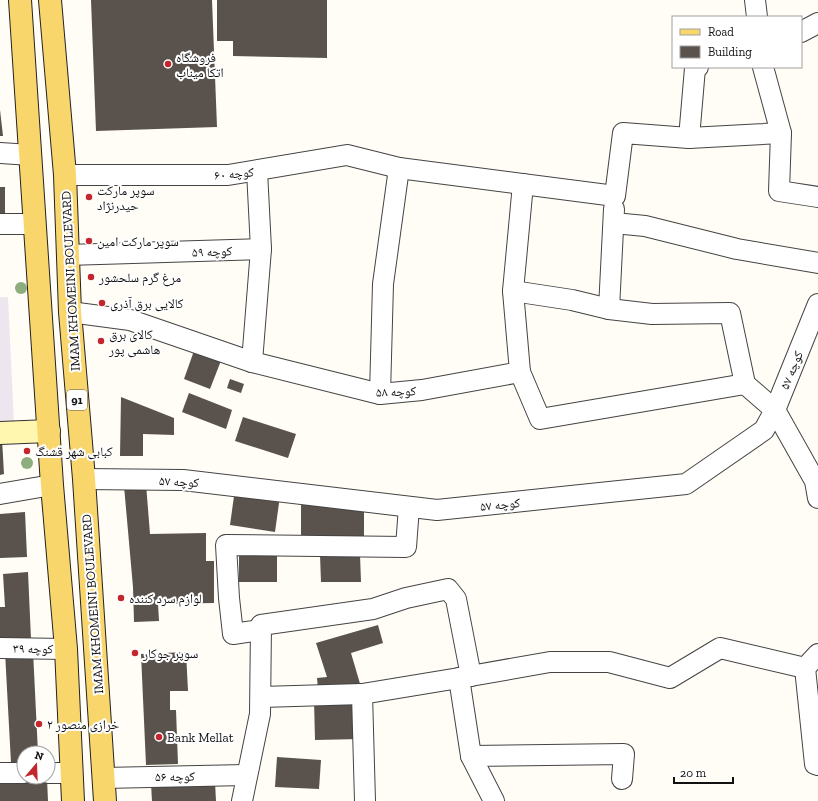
<svg xmlns="http://www.w3.org/2000/svg" width="818" height="801" font-family="'Zilla Slab','Noto Naskh Arabic',serif">
<rect width="100%" height="100%" fill="#fffdf5"/>
<polygon fill="#eee6ef" points="0,297 8,297 14,424 0,425"/>
<g fill="#5a524d">
<polygon points="91,0 212,0 217,127 96,131"/>
<polygon points="217,0 327,0 327,58 233,56 233,41 217,41"/>
<polygon points="0,110 3,136 0,136"/>
<rect x="0" y="187" width="5" height="26"/>
<polygon points="195,348 222,358 210,389 184,379"/>
<polygon points="230,379 244,384 241,393 227,388"/>
<polygon points="189,393 232,410 226,429 182,412"/>
<polygon points="121,397 174,418 174,435 143,434 143,456 120,456"/>
<polygon points="243,417 296,434 288,458 235,441"/>
<polygon points="0,439 2,439 4,474 0,475"/>
<polygon points="146,484 150,534 206,533 206,561 214,561 214,603 158,604 159,621 134,622 133,587 124,486"/>
<polygon points="235,489 280,496 275,532 230,525"/>
<rect x="301" y="503" width="63" height="36"/>
<polygon points="25,512 27,557 0,558 0,514"/>
<polygon points="277,554 277,582 239,582 239,555"/>
<polygon points="320,555 360,555 361,582 321,582"/>
<polygon points="28,572 31,639 0,641 0,607 5,607 3,574"/>
<polygon points="378,625 383,643 351,653 361,687 318,689 317,678 327,677 316,643"/>
<polygon points="33,651 38,753 24,753 24,762 11,763 5,652"/>
<polygon points="186,652 188,691 170,691 170,710 176,710 178,764 146,765 141,654"/>
<polygon points="359,699 360,739 315,740 314,700"/>
<polygon points="277,757 321,760 319,789 275,787"/>
<polygon points="47,779 48,801 0,801 0,782"/>
<polygon points="215,782 216,801 152,801 151,784"/>
</g>
<g fill="none" stroke-linecap="round" stroke-linejoin="round">
<g stroke="#444" stroke-width="22">
<g id="street">
<polyline points="755,0 757,17"/>
<polyline points="801,32 818,23"/>
<polyline points="781,133 779,191 818,197"/>
<polyline points="689,138 695,68 698,67"/>
<polyline points="0,153 31,155"/>
<polyline points="65,175 228,175 347,155 399,168 615,196 623,133 689,138 781,133 763,67"/>
<polyline points="614,223 645,226 737,249 818,263"/>
<polyline points="0,224 35,224"/>
<polyline points="67,255 261,249"/>
<polyline points="513,291 572,300 609,309 652,314 730,313 745,384"/>
<polyline points="609,309 614,209"/>
<polyline points="70,312 130,320 252,362 380,394 422,390 520,372 513,291 523,184"/>
<polyline points="252,362 261,249 257,171"/>
<polyline points="520,372 540,419 745,384 775,410 815,481 818,498"/>
<polyline points="380,394 383,284 399,168"/>
<polyline points="84,479 183,480 437,510 686,484 764,430 775,410 818,304"/>
<polyline points="0,494 52,485"/>
<polyline points="261,630 233,634 229,598 226,545 406,547 409,507"/>
<polyline points="0,648 66,649"/>
<polyline points="805,668 818,654"/>
<polyline points="459,678 550,662 609,662 670,678 720,648 805,668 815,764 818,765"/>
<polyline points="362,694 365,801"/>
<polyline points="261,697 362,694 459,678 471,756 494,801"/>
<polyline points="471,756 624,754 622,779"/>
<polyline points="0,773 24,773"/>
<polyline points="48,773 70,773"/>
<polyline points="103,778 246,775"/>
<polyline points="242,801 260,714 261,625 373,609 406,598 448,589 456,599 471,676"/>
</g>
</g>
<g stroke="#333" stroke-width="24">
<polyline id="secondary" points="0,433 49,431"/>
</g>
<g stroke="#222" stroke-width="24">
<g id="primary">
<polyline points="20,0 52,485 66,649 73,801"/>
<polyline points="50,0 65,175 70,312 84,479 105,801"/>
</g>
</g>
<use href="#street" stroke="#fff" stroke-width="20"/>
<use href="#secondary" stroke="#fff6b0" stroke-width="22"/>
<use href="#primary" stroke="#f9d66b" stroke-width="22"/>
</g>
<g fill="#8dad7f">
<circle cx="21" cy="288" r="6"/>
<circle cx="27" cy="463" r="6"/>
</g>
<g fill="#c4262e" stroke="#fff" stroke-width="1.5">
<circle cx="168" cy="64" r="4"/>
<circle cx="89" cy="197" r="4"/>
<circle cx="89" cy="241" r="4"/>
<circle cx="91" cy="277" r="4"/>
<circle cx="102" cy="303" r="4"/>
<circle cx="101" cy="341" r="4"/>
<circle cx="27" cy="451" r="4"/>
<circle cx="121" cy="598" r="4"/>
<circle cx="135" cy="653" r="4"/>
<circle cx="39" cy="724" r="4"/>
<circle cx="159" cy="737" r="4"/>
</g>
<g text-anchor="middle" stroke-width="4" stroke-linejoin="round" paint-order="stroke">
<rect fill="#fff" stroke="#585858" stroke-width="1" x="67" y="390" width="20" height="20" rx="3"/>
<g font-size="12" font-weight="bold" fill="#111">
<text x="77" y="404">91</text>
</g>
<g font-size="13" fill="#111" stroke="#fff" text-anchor="start">
<text x="176" y="62">فروشگاه<tspan x="176" dy="15">اتکا میناب</tspan></text>
<text x="97" y="195">سوپر مارکت<tspan x="97" dy="15">حیدرنژاد</tspan></text>
<text x="97" y="246">سوپر مارکت امین</text>
<text x="99" y="282">مرغ گرم سلحشور</text>
<text x="110" y="308">کالایی برق آذری</text>
<text x="109" y="339">کالای برق<tspan x="109" dy="15">هاشمی پور</tspan></text>
<text x="35" y="456">کبابی شهر قشنگ</text>
<text x="129" y="603">لوازم سرد کننده</text>
<text x="143" y="658">سوپر جوکار</text>
<text x="47" y="729">خرازی منصور ۲</text>
<text x="167" y="742">Bank Mellat</text>
</g>
<g font-size="13" fill="#111" stroke="#fff">
<text transform="translate(234 173) rotate(-5)" y="5">کوچه ۶۰</text>
<text transform="translate(212 251) rotate(-2)" y="5">کوچه ۵۹</text>
<text transform="translate(70 281) rotate(-93)" y="5">IMAM KHOMEINI BOULEVARD</text>
<text transform="translate(791 370) rotate(-68)" y="5">کوچه ۵۷</text>
<text transform="translate(396 391) rotate(-2)" y="5">کوچه ۵۸</text>
<text transform="translate(179 481) rotate(3)" y="5">کوچه ۵۷</text>
<text transform="translate(500 504) rotate(-6)" y="5">کوچه ۵۷</text>
<text transform="translate(92 604) rotate(-94)" y="5">IMAM KHOMEINI BOULEVARD</text>
<text transform="translate(33 648) rotate(1)" y="5">کوچه ۳۹</text>
<text transform="translate(175 776) rotate(-1)" y="5">کوچه ۵۶</text>
</g>
</g>
<rect x="672" y="16" width="130" height="52" fill="#ffffff" stroke="#a0a0a0"/>
<rect x="680" y="29" width="20" height="6" fill="#f9d66b" stroke="#a0a0a0"/>
<text x="708" y="36" font-size="12" fill="#111111">Road</text>
<rect x="680" y="46" width="20" height="12" fill="#5a524d" stroke="#a0a0a0"/>
<text x="708" y="56" font-size="12" fill="#111111">Building</text>
<g transform="translate(36 765) rotate(19)"><circle r="19" fill="#ffffff" stroke="#a0a0a0"/>
<path d="M0-3L7 15L0 10L-7 15Z" fill="#c4262e"/>
<text y="-6" font-size="11" font-weight="bold" text-anchor="middle" fill="#111111">N</text>
</g>
<path d="M674 777v6h59v-6" fill="none" stroke="#111111" stroke-width="2"/>
<text x="680" y="777" font-size="12" fill="#111111" stroke="#ffffff" stroke-width="3" paint-order="stroke">20 m</text>
</svg>
